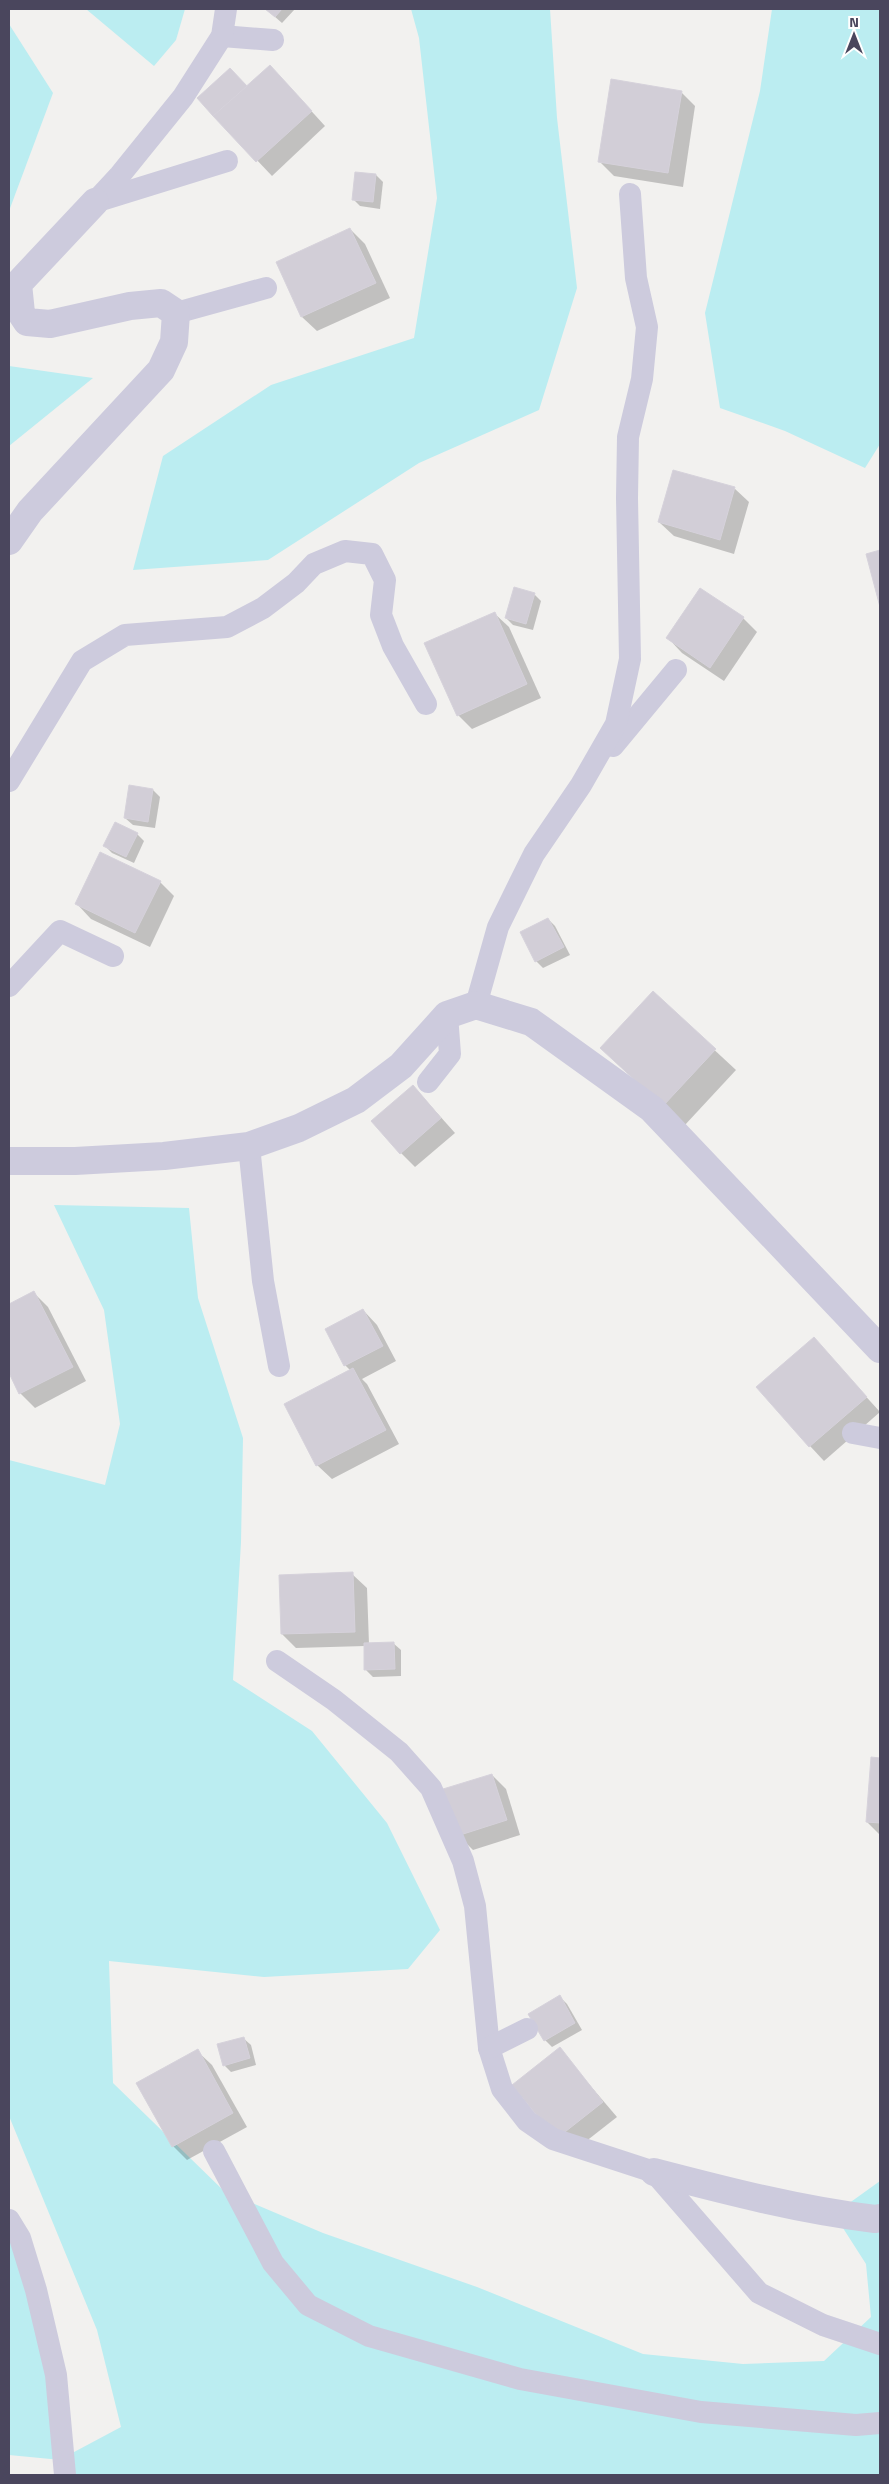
<svg xmlns="http://www.w3.org/2000/svg" width="889" height="2484" font-family="'Titillium Web',sans-serif">
<rect width="100%" height="100%" fill="#f2f1ef"/>
<g fill="#bbedf1">
<polygon points="86,9 185,9 176,40 154,66"/>
<polygon points="411,9 550,9 557,118 577,288 539,410 419,463 268,560 133,570 163,456 271,385 414,338 437,198 419,38"/>
<polygon points="772,9 880,9 880,444 865,468 785,431 720,408 705,313 760,91"/>
<polygon points="9,24 53,93 9,211"/>
<polygon points="9,366 93,378 9,446"/>
<polygon points="54,1205 189,1208 198,1298 243,1438 241,1542 233,1680 312,1731 387,1823 440,1930 408,1969 264,1977 109,1961 113,2083 224,2191 323,2233 477,2287 643,2354 743,2364 824,2361 871,2317 866,2264 834,2214 880,2181 880,2475 61,2475 61,2460 9,2455 9,2234 40,2308 61,2459 121,2427 97,2330 9,2116 9,1460 105,1485 120,1424 104,1310"/>
</g>
<g fill="#0003">
<polygon points="266,9 295,9 282,23"/>
<polygon points="284,81 325,126 272,176 198,98"/>
<polygon points="681,92 695,106 683,187 614,176 600,162"/>
<polygon points="376,175 383,182 380,209 360,206 353,199"/>
<polygon points="350,229 365,244 390,298 317,331 302,317 278,263"/>
<polygon points="734,488 749,502 734,554 674,536 659,522"/>
<polygon points="880,551 880,602 867,554"/>
<polygon points="534,594 541,601 533,630 513,625 506,618"/>
<polygon points="494,613 509,627 541,698 472,729 458,715"/>
<polygon points="743,618 757,632 724,681 682,653 668,638"/>
<polygon points="153,790 160,797 155,828 133,825 125,818"/>
<polygon points="137,834 144,841 134,863 112,853 105,846"/>
<polygon points="160,882 174,896 150,947 91,919 77,904"/>
<polygon points="548,919 555,926 570,955 543,968 536,961"/>
<polygon points="653,993 736,1070 684,1126 601,1048"/>
<polygon points="413,1086 455,1133 415,1167 401,1153"/>
<polygon points="34,1293 48,1307 86,1381 35,1408 20,1393 9,1371 9,1305"/>
<polygon points="363,1310 377,1325 396,1361 362,1379 367,1384 399,1444 332,1479 317,1465 351,1371 345,1365 327,1329"/>
<polygon points="814,1339 880,1412 824,1461 810,1446"/>
<polygon points="352,1574 367,1588 369,1644 393,1643 401,1650 401,1676 373,1677 366,1670 365,1646 296,1648 282,1634"/>
<polygon points="872,1759 880,1759 880,1835 867,1822"/>
<polygon points="492,1775 506,1789 520,1835 473,1850 458,1835"/>
<polygon points="560,1997 567,2004 582,2030 552,2047 545,2040"/>
<polygon points="243,2038 251,2045 256,2065 231,2072 224,2065"/>
<polygon points="559,2049 617,2117 571,2153 557,2139"/>
<polygon points="197,2051 212,2065 247,2127 187,2160 173,2146"/>
</g>
<g fill="#d2ced7" stroke="#d6d2db">
<polygon points="265,9 282,9 275,17"/>
<polygon points="270,65 312,111 256,162 213,116"/>
<polygon points="230,68 247,86 213,116 197,98"/>
<polygon points="611,79 682,91 668,173 598,162"/>
<polygon points="355,172 376,174 373,202 352,200"/>
<polygon points="350,228 376,283 301,317 276,262"/>
<polygon points="673,470 735,487 720,540 658,522"/>
<polygon points="880,550 880,607 866,554"/>
<polygon points="514,587 535,593 526,624 505,618"/>
<polygon points="700,588 744,617 710,668 666,638"/>
<polygon points="495,612 527,684 457,716 424,643"/>
<polygon points="129,785 153,789 148,822 124,818"/>
<polygon points="115,822 138,833 126,857 103,846"/>
<polygon points="100,852 161,881 135,933 75,904"/>
<polygon points="548,918 564,947 535,962 520,932"/>
<polygon points="653,991 716,1049 663,1106 600,1048"/>
<polygon points="413,1085 441,1118 400,1154 371,1121"/>
<polygon points="34,1291 73,1367 19,1394 9,1373 9,1304"/>
<polygon points="363,1309 383,1346 344,1366 325,1329"/>
<polygon points="814,1337 867,1397 809,1447 756,1387"/>
<polygon points="353,1368 386,1430 316,1466 284,1404"/>
<polygon points="353,1572 355,1632 281,1634 279,1575"/>
<polygon points="394,1642 395,1669 364,1670 364,1643"/>
<polygon points="871,1757 880,1758 880,1823 866,1822"/>
<polygon points="492,1774 507,1820 457,1836 443,1789"/>
<polygon points="560,1995 575,2023 544,2041 528,2014"/>
<polygon points="244,2037 250,2058 223,2066 217,2044"/>
<polygon points="560,2047 603,2102 556,2139 512,2085"/>
<polygon points="198,2049 233,2113 172,2147 136,2083"/>
</g>
<g fill="none" stroke-linecap="round" stroke-linejoin="round">
<g stroke="#cdcbdd" stroke-width="22">
<polyline points="222,36 273,40"/>
<polyline points="98,201 227,161"/>
<polyline points="95,202 120,175 183,97 222,36 226,9"/>
<polyline points="176,313 266,288"/>
<polyline points="613,746 676,670"/>
<polyline points="9,781 82,661 125,635 227,627 263,608 296,583 314,564 345,551 372,554 385,580 381,615 393,646 426,704"/>
<polyline points="9,986 60,931 113,956"/>
<polyline points="476,1005 498,927 534,854 581,785 616,724 630,659 627,498 628,437 642,379 647,327 636,278 630,194"/>
<polyline points="428,1082 450,1054 447,1015"/>
<polyline points="249,1146 263,1281 279,1366"/>
<polyline points="853,1433 880,1438"/>
<polyline points="277,1661 334,1700 399,1752 431,1788 463,1861 475,1906 489,2048 502,2089 527,2121 553,2139 654,2172 759,2293 823,2325 880,2344"/>
<polyline points="489,2048 527,2029"/>
<polyline points="214,2151 273,2263 308,2305 369,2336 520,2379 701,2412 856,2425 880,2423"/>
<polyline points="9,2220 20,2238 36,2290 56,2375 65,2475"/>
</g>
<g stroke="#cdcbdd" stroke-width="28">
<polyline points="9,541 30,511 161,370 174,342 176,313 161,303 130,306 50,324 27,322 21,313 18,284 95,202"/>
<polyline points="9,1161 75,1161 164,1156 249,1146 299,1128 356,1100 401,1066 447,1015 476,1005 531,1022 652,1109 880,1349"/>
<path d="M654,2172C727,2191 800,2210 875,2219L880,2218"/>
</g>
</g>
<rect width="889" height="2484" fill="none" stroke="#4a465d" stroke-width="20"/>
<g transform="translate(854 35)" stroke="#ffffff" stroke-width="4" paint-order="stroke">
<path d="M0-4L9 19L0 12L-9 19Z" fill="#4a465d"/>
<text y="-8" font-size="14" font-weight="bold" text-anchor="middle" fill="#4a465d">N</text>
</g>
</svg>
